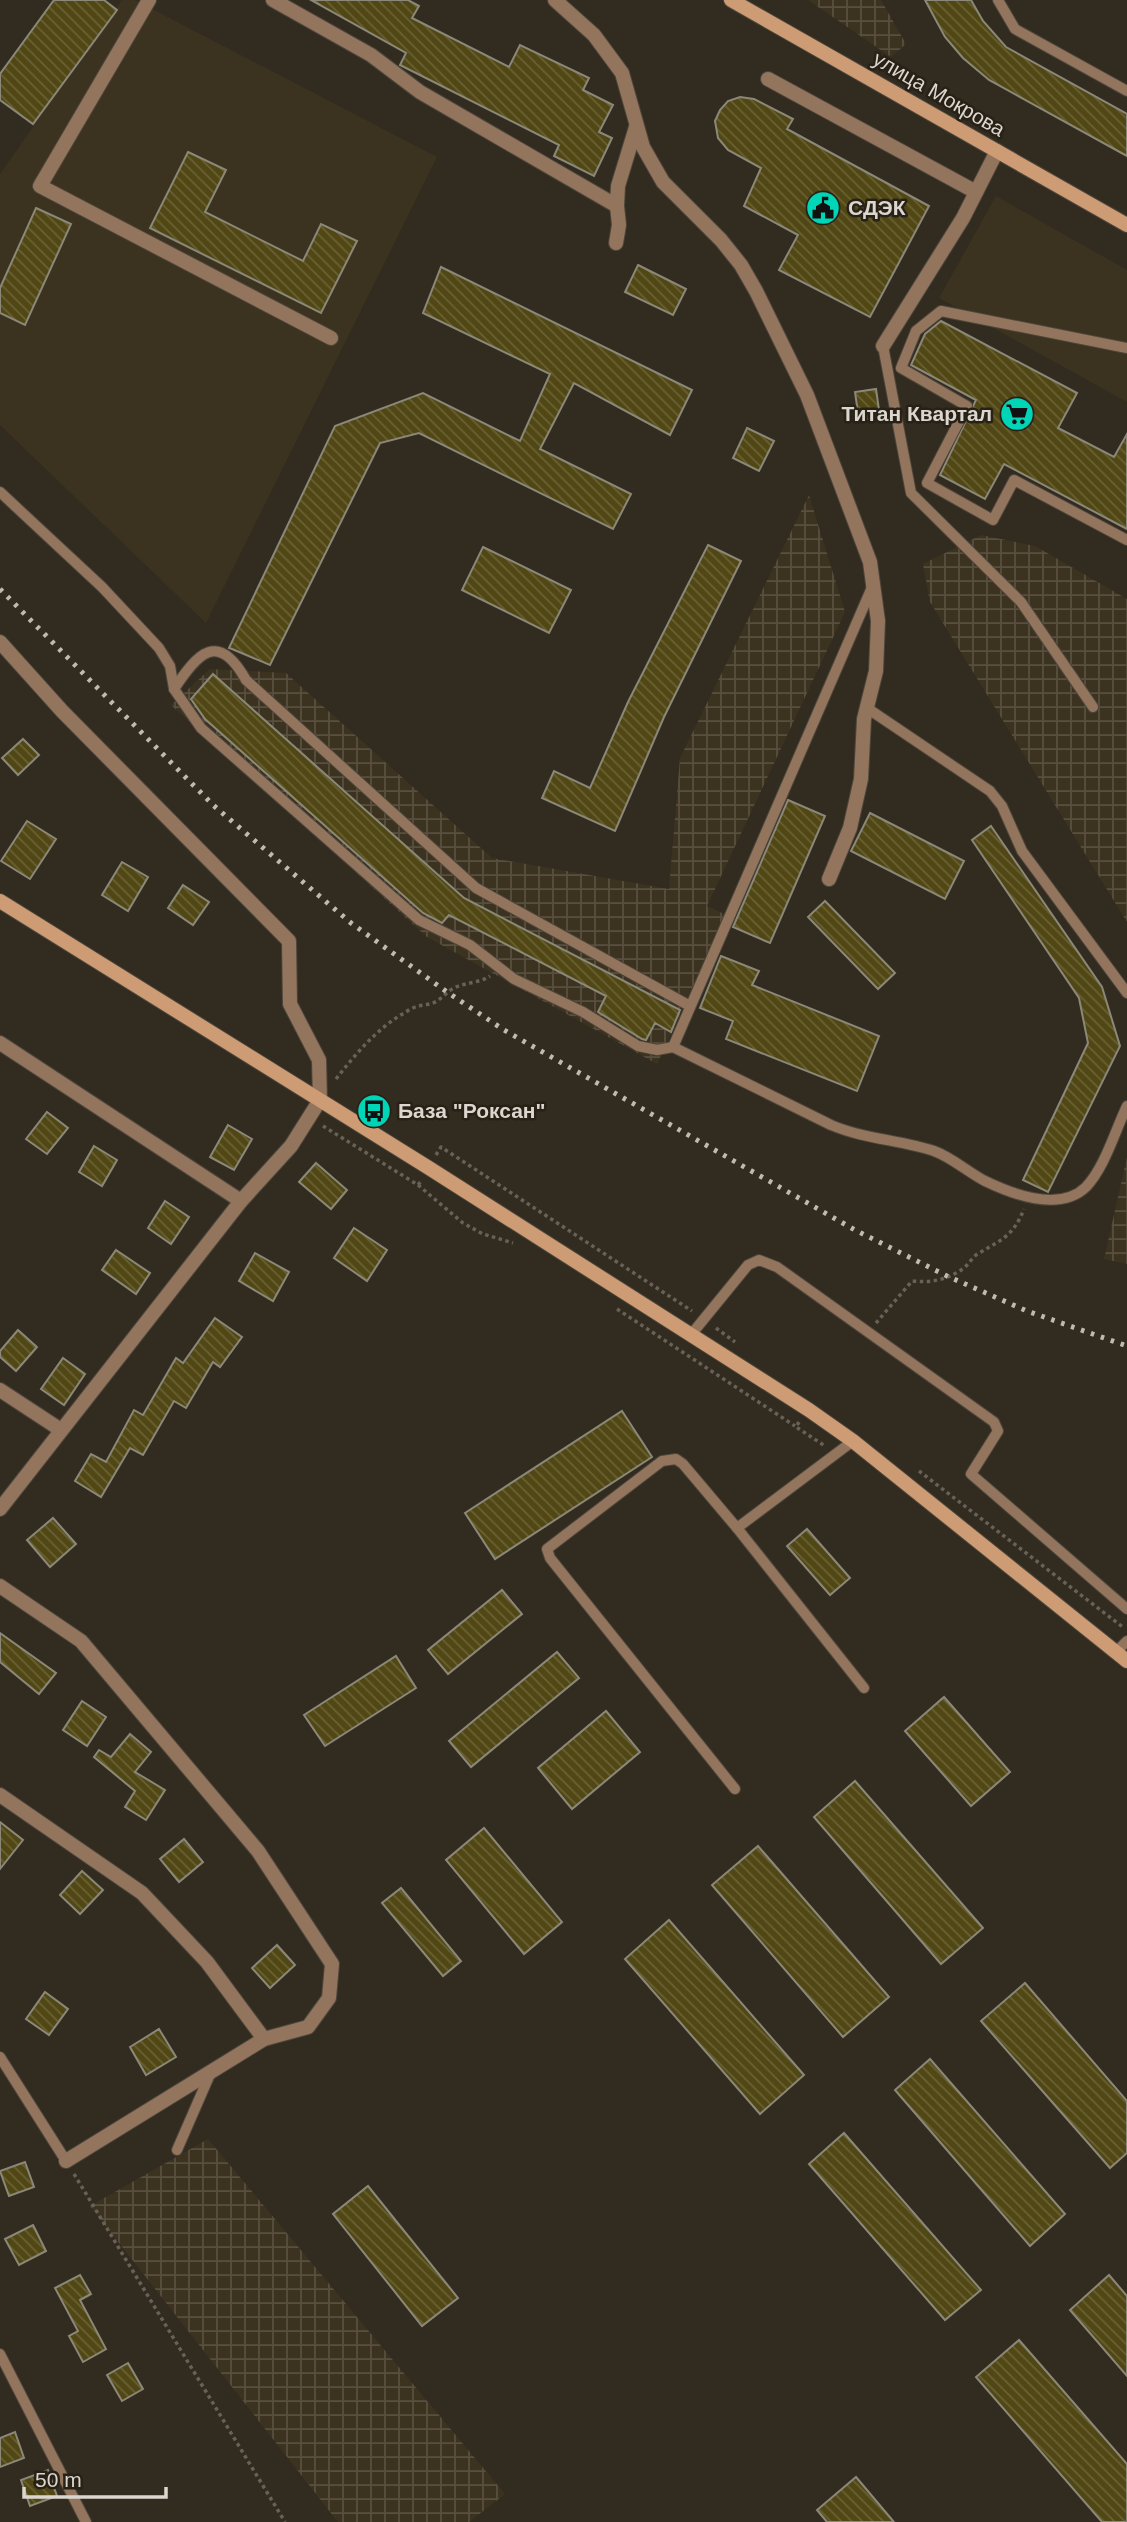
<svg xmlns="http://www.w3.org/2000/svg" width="1127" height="2522" font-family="Helvetica,sans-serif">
<defs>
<pattern id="industrial-grid" width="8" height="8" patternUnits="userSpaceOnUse" patternTransform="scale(1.75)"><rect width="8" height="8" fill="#3c3220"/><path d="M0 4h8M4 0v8" fill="none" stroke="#584f3f"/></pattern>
<pattern id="building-back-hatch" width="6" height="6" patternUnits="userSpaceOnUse" patternTransform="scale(1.75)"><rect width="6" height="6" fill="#514714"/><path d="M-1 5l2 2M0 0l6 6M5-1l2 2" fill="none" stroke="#696135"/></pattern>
</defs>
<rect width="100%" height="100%" fill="#322b20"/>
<g fill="#3c3220">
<polygon points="122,0 135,0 437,157 206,623 0,425 0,174"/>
<polygon points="996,196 1127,270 1127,402 939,298"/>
</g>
<g fill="url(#industrial-grid)">
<polygon points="808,0 881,0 906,44 891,57"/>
<polygon points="809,495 845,612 707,906 726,915 657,1064 427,937 171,705 210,669 286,673 492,858 669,889 680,758"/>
<polygon points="981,535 1035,546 1127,599 1127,922 930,602 923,564"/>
<polygon points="1127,1157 1127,1264 1104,1259"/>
<polygon points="208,2139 505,2494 469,2522 338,2522 90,2206"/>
</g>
<g fill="url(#building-back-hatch)" stroke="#8b8879" stroke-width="2">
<polygon points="54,0 104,0 117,10 33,124 0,100 0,74"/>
<polygon points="311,0 408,0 419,6 412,18 509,67 520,45 589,78 583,90 613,105 599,132 612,138 594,176 554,156 559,145 400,65 406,53"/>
<polygon points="925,0 971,0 983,21 1006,47 1127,114 1127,156 989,80 963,58 945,37"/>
<polygon points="740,97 754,99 793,119 787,129 929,206 870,317 779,270 798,235 744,206 761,168 728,150 718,138 715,121 720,110 728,101"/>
<polygon points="188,152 226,170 205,212 303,261 321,224 357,241 321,313 150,228"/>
<polygon points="36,208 71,224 25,325 0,313 0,288"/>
<polygon points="638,265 686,289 673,315 625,292"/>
<polygon points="441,267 692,390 670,435 574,383 540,449 631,494 613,529 419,433 380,443 270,665 232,649 229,648 335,426 423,393 520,441 550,374 423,313"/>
<polygon points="941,321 1077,393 1058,428 1114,457 1127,434 1127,529 1004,464 985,499 940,475 976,400 911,365 925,334"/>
<polygon points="876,389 880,417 859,420 855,392"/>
<polygon points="747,428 774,441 759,471 733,458"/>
<polygon points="708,545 741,561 664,717 615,831 542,798 554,771 590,788 628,702"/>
<polygon points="483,547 571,590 549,633 462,590"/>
<polygon points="213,674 464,898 680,1010 671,1032 655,1023 646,1040 642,1039 598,1012 606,996 449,915 442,923 423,913 205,719 191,699"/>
<polygon points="23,739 39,755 18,775 2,758"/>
<polygon points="788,800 825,816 770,943 733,927"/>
<polygon points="870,813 964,861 945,899 851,851"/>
<polygon points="27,821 56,839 30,879 1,861"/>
<polygon points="991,826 1102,987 1120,1046 1048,1192 1023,1180 1088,1043 1079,998 972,840"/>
<polygon points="122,862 148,877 128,911 102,895"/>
<polygon points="183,885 209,902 193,925 168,908"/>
<polygon points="825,901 895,973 878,989 808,917"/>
<polygon points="721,956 759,971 752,985 879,1036 857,1091 726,1039 733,1021 700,1008"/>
<polygon points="47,1112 68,1128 47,1154 26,1139"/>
<polygon points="228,1125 252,1139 234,1170 210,1157"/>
<polygon points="94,1146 117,1160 102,1186 79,1172"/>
<polygon points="316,1163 347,1190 331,1209 299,1182"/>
<polygon points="165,1201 189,1217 171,1244 148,1228"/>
<polygon points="354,1228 387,1250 367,1281 334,1258"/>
<polygon points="116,1250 150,1273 136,1294 102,1270"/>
<polygon points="255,1253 289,1272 273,1301 239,1281"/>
<polygon points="215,1318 242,1337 220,1367 213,1362 186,1408 174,1401 143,1455 130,1448 101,1497 75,1481 91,1454 106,1462 134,1410 143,1415 176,1358 183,1363"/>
<polygon points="18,1330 37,1347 16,1371 0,1357 0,1351"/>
<polygon points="63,1358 85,1374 64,1405 41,1389"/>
<polygon points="622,1411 652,1457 495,1559 465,1513"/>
<polygon points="53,1518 76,1544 50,1567 27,1540"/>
<polygon points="807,1529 850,1578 830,1595 787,1546"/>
<polygon points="502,1590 522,1614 448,1674 428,1650"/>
<polygon points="0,1633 56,1673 39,1694 0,1662"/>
<polygon points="557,1652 579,1678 471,1767 449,1741"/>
<polygon points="396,1656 416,1688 325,1746 304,1715"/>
<polygon points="944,1697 1010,1772 971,1806 905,1731"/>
<polygon points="82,1701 106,1717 87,1746 63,1730"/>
<polygon points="606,1711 640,1752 572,1809 538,1768"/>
<polygon points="130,1734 151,1752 135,1772 165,1790 146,1820 125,1807 135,1791 94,1757 99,1750 111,1757"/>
<polygon points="855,1781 983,1928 941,1964 814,1817"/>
<polygon points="0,1822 23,1840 0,1869"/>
<polygon points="484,1828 562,1922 524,1954 446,1860"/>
<polygon points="184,1839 203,1862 179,1882 160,1859"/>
<polygon points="758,1846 889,1997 843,2037 712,1885"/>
<polygon points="82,1871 103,1890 80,1914 60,1895"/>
<polygon points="401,1888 461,1961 443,1976 382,1903"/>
<polygon points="669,1920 804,2075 760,2114 625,1959"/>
<polygon points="277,1945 295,1965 270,1988 252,1968"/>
<polygon points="1025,1983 1127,2101 1127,2153 1110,2168 981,2021"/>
<polygon points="45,1992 68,2009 49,2035 26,2019"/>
<polygon points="159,2029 176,2057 146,2075 130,2047"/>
<polygon points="930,2059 1065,2214 1030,2246 895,2090"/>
<polygon points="844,2133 981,2290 945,2320 809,2164"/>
<polygon points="25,2162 34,2187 9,2196 0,2171"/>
<polygon points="368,2186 458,2298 422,2326 333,2214"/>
<polygon points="33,2225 46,2251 19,2265 5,2239"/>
<polygon points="80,2275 91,2294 80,2300 106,2349 83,2362 69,2336 78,2331 55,2288"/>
<polygon points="1109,2275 1127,2296 1127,2376 1070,2310"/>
<polygon points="1019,2340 1127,2464 1127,2522 1102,2522 976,2377"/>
<polygon points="128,2363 143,2389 122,2401 107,2375"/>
<polygon points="15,2432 24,2458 0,2467 0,2438"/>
<polygon points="48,2470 57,2496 30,2506 21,2480"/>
<polygon points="856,2477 894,2522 827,2522 817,2510"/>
</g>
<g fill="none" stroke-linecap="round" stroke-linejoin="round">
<g stroke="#4d463c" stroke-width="12">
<g id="lane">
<polyline points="998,0 1015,29 1127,91"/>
<polyline points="883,346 911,493 1021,602 1093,707"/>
<polyline points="1127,348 941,311 916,331 901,368 967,406 927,483 993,520 1014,480 1127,540"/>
<path d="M0,492L102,587L159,648L170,666L174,689L201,728L419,920L470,945L514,979L583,1012L638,1046L657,1050L673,1047L831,1125C864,1139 900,1140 934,1151C951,1157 968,1172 985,1181C1012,1194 1059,1213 1086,1187C1105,1167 1115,1131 1127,1106"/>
<path d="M174,689C198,653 218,630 246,680L476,888L690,1006"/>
<polyline points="867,708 990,791 1002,806 1022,851 1127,993"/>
<polyline points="673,1047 873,585"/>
<polyline points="690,1336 748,1265 759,1260 777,1267 994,1422 998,1431 971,1474 1127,1609"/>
<polyline points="737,1528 864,1688"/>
<polyline points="1116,1652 1127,1641"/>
<polyline points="735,1789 550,1558 547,1549 662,1461 676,1459 683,1464 737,1528 853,1441"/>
<polyline points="0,2057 66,2161"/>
<polyline points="177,2150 211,2072"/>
<polyline points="0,2354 86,2522"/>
</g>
</g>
<g stroke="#4d463c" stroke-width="16">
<g id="street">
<polyline points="149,0 40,186 331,338"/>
<polyline points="273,0 371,55 420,92 617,206 618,186 636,127"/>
<polyline points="555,0 594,35 622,73 643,147 663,182 721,240 741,265 756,291 807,395 870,562 878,621 876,671 864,719 861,779 850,828 829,879"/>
<polyline points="768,79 976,192"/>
<polyline points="616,243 619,225 617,206"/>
<polyline points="883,346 963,218 997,151"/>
<polyline points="0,642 62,711 289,941 290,1004 319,1060 320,1100 291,1146 241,1201 0,1509"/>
<polyline points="0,1043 241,1201"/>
<polyline points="0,1390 61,1430"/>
<polyline points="0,1586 81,1641 258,1851 332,1964 329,1998 308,2027 264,2039 66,2161"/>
<polyline points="0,1795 142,1893 207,1962 264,2039"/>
</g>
</g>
<g stroke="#4d463c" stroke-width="16">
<g id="secondary">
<polyline points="731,0 1127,225"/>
<polyline points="0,901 429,1168 809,1410 853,1441 1127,1661"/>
</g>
</g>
<g stroke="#686157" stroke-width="3.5" stroke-dasharray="3.5 3.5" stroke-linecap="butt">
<path d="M336,1079C358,1051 379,1026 411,1009C419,1004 429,1006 437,1001C443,997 448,991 454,988C466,982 480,983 490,976"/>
<polyline points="323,1126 418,1185 422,1180"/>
<polyline points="436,1155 441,1147 692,1311"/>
<polyline points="418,1185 463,1223 483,1234 513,1243"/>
<polyline points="617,1309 795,1426"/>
<path d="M876,1323L912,1281C931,1283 947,1280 964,1268C969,1264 973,1256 979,1253C1003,1239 1013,1236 1024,1209"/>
<polyline points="716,1328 735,1342"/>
<polyline points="799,1422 796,1427 825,1446"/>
<polyline points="919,1471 1124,1628"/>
<polyline points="74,2174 285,2522"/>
</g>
<use href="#lane" stroke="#93745c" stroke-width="10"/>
<use href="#street" stroke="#93745c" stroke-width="14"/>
<use href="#secondary" stroke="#cd9c75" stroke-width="14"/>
<polyline stroke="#c0bab3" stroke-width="5" stroke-dasharray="3.5 7" stroke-linecap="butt" points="0,589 213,805 351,923 447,992 504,1030 855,1230 947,1276 1027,1311 1127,1346"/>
</g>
<defs>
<g id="civic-disc" transform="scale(1.75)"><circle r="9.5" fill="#00d5b7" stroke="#282116"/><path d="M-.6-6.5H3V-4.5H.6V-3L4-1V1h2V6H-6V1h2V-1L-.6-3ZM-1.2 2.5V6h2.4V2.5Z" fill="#111"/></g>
<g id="supermarket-disc" transform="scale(1.75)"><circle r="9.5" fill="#00d5b7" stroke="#282116"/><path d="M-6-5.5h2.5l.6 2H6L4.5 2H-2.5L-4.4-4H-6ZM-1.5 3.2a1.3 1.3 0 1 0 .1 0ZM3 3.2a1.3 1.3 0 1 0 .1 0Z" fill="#111"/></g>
<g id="bus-disc" transform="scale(1.75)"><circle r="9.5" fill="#00d5b7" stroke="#282116"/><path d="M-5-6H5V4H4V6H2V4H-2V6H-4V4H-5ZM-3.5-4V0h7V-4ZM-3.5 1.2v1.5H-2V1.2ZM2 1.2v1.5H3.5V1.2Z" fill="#111"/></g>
</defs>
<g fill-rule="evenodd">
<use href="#civic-disc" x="823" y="208"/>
<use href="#supermarket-disc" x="1017" y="414"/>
<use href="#bus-disc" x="374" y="1111"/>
</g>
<g text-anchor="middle" stroke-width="5" stroke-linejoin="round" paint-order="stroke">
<g font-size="21" fill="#dbd6cf" stroke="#282116">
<text transform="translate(939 94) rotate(30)" y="7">улица Мокрова</text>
</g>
<g font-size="21" font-weight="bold" fill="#dbd6cf" stroke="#282116" text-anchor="start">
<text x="848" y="215">СДЭК</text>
<text x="992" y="421" text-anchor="end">Титан Квартал</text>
<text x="398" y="1118">База "Роксан"</text>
</g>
</g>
<path d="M24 2487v10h142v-10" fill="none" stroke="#dbd6cf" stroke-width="3.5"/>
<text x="35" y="2487" font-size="21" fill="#dbd6cf" stroke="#282116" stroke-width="5" paint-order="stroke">50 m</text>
</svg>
